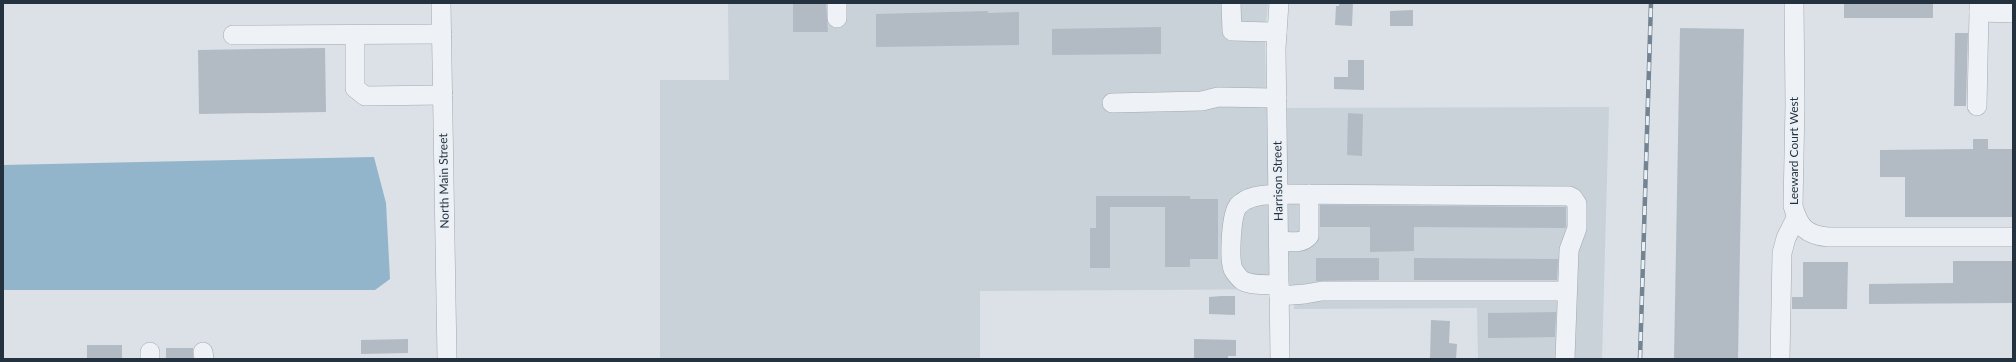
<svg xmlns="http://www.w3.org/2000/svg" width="2016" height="362" font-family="Lato,sans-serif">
<rect width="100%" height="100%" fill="#dbe1e7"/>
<polygon fill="#c9d1d9" points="728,3 1268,3 1265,34 1266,108 1609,107 1602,359 1478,359 1477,308 1294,309 1294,289 980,291 980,359 660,359 660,80 729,80"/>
<polygon fill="#92b5cb" points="374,157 386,203 390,279 375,290 3,290 3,165"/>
<g fill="#b2bbc4">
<polygon points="793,3 826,3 828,32 793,32"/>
<polygon points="1339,3 1353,3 1352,26 1335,25 1336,6 1339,6"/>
<rect x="1844" y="3" width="89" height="15"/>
<polygon points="1413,10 1413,26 1390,26 1390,11"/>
<polygon points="988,11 988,13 1019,12 1019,45 876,47 876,14"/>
<polygon points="1161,27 1161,54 1052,55 1052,29"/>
<polygon points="1680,28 1744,29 1738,359 1674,359"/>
<polygon points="1955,33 1968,33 1966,106 1954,106"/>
<polygon points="325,48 326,112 199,114 198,50"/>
<polygon points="1348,60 1364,60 1364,90 1334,89 1334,77 1348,77"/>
<polygon points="1348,113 1363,114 1362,156 1347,155"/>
<polygon points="1973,139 1988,139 1988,149 2013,149 2013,217 1905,217 1905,177 1880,177 1880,150 1973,149"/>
<polygon points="1096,196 1190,196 1190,199 1218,199 1218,259 1190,259 1190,267 1165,267 1165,207 1110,207 1110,268 1090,268 1090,228 1096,228"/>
<polygon points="1320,205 1566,207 1566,226 1565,228 1414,227 1414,251 1370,252 1370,227 1320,227"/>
<polygon points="1316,258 1379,258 1379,280 1316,281"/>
<polygon points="1414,258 1558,259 1557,280 1414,280"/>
<polygon points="1953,261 2013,261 2013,303 1869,304 1869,284 1953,283"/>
<polygon points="1803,262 1848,262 1847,309 1792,309 1792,297 1803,297"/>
<polygon points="1221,296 1235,296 1235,315 1209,314 1209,297"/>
<polygon points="1556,312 1555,337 1488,338 1488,313"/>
<polygon points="1431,320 1450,321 1449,343 1457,344 1456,359 1430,359"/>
<polygon points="408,339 408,353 361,354 361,340"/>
<polygon points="1194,339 1236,340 1236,356 1228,356 1228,359 1194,358"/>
<rect x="87" y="345" width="35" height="14"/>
<rect x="166" y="348" width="27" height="11"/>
</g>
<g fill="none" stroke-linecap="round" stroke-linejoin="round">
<g stroke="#a0a9b1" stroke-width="20">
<g id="minor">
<polyline points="441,3 447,359"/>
<polyline points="837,3 837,18"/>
<polyline points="1231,3 1232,31 1277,32"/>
<polyline points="1279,3 1276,48 1280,359"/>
<path d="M1794,3L1795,105L1793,206C1799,227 1806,235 1828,237H2013"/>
<polyline points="1979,3 1979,12 2013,13"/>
<polyline points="233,35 442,34"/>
<polyline points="355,35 355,88 365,96 443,95"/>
<polyline points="1112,103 1202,101 1218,97 1277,98"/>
<polyline points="1977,106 1979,12"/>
<path d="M1279,241C1289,241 1301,245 1309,236V194"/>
<path d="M1279,285C1268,284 1253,286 1243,281C1240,279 1235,273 1233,269C1229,258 1231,215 1238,206C1248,195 1264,195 1278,194L1569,196L1573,198L1577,204V228L1569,250L1565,359"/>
<polyline points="1279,296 1305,294 1322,291 1567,291"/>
<polyline points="150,352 150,359"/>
<polyline points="203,352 204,359"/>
<polyline points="1780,359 1782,253 1786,238 1796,218"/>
</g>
</g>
<use href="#minor" stroke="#eef1f5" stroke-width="19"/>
<g stroke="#738392" stroke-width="4.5">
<polyline id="rail" points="1640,359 1651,3"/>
</g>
<use href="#rail" stroke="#eaf0f5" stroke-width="3" stroke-dasharray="9" stroke-linecap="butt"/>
</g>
<g text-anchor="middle" stroke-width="4" stroke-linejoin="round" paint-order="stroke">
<g font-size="12" fill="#24313e" stroke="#eaf0f5">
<text transform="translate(1794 151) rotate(-90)" y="4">Leeward Court West</text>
<text transform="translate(444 181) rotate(-91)" y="4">North Main Street</text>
<text transform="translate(1278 181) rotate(-91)" y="4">Harrison Street</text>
</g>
</g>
<rect width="2016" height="362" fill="none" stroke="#24313e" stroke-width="8"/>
</svg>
